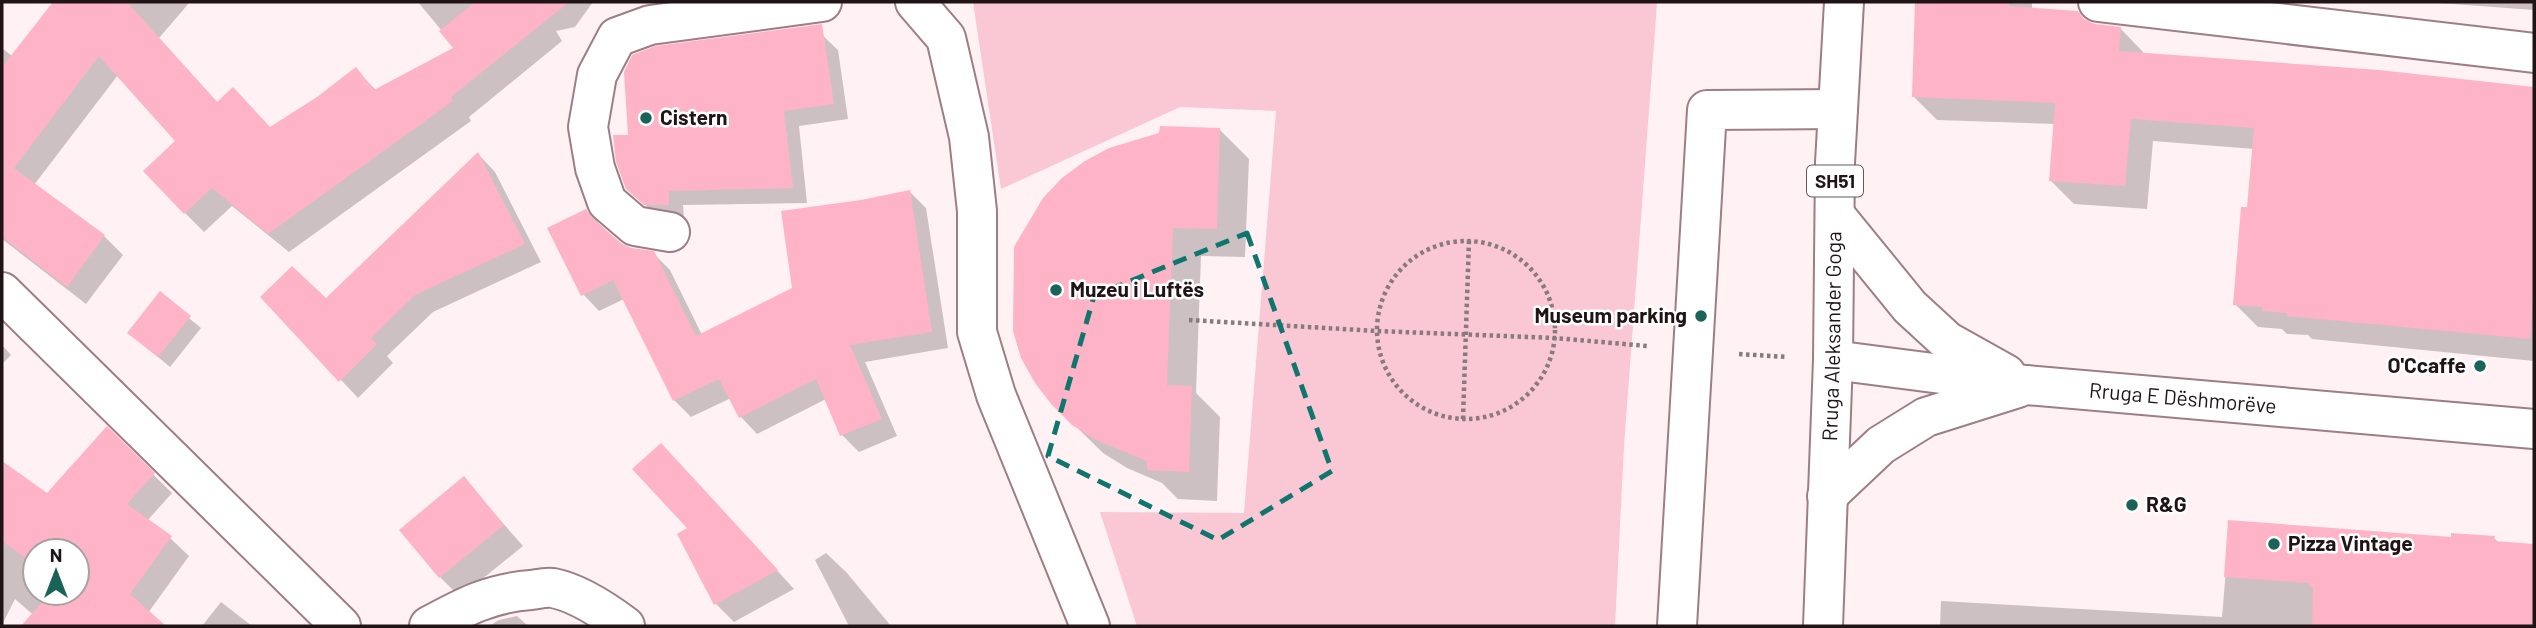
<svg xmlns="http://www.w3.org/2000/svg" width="2536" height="628" font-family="Barlow,sans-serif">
<rect width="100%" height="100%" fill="#fff1f4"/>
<polygon fill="#fac7d4" points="973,2 1657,3 1624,446 1615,626 1137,626 1100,512 1244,513 1276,111 1180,107 1001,189"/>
<g fill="#0003" fill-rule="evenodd">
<polygon points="64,2 190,2 159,38 218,103 270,128 318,99 356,70 377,91 456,48 418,2 593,2 575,27 556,31 562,41 469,117 471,121 289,252 232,206 204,232 185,213 178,141 118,75 34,185 104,236 123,255 86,304 2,239 2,48 12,56 31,42"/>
<polygon points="1917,2 2032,2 2032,9 2094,25 2120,28 2143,52 2143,54 2534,89 2534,361 2312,339 2308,335 2287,334 2282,329 2258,327 2235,304 2249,209 2254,149 2153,141 2147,209 2074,204 2051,181 2055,124 1937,120 1914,97"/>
<polygon points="2425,2 2534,2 2534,10"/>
<polygon points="822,35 838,50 848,119 799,126 807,203 683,205 684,219 650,210 639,198 630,136"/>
<polygon points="1220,130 1249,159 1245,257 1201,256 1196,393 1220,417 1217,501 1178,499 1162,483 1127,468 1103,453 1053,404"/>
<polygon points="478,154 495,172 541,262 433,312 387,356 393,363 358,398 263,297 326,301"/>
<polygon points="910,192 926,208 948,348 865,362 897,436 859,452 842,435 826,399 757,434 741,417 731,398 691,417 674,400 624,299 599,311 583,294 586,211 620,244 631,249 653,253 670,270 702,335 794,289 862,202"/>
<polygon points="160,294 201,328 170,367 129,333"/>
<polygon points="2,345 11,355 2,364"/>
<path d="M107,429L172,493L147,521L170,538L189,556L148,613L159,624L157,626H46L15,599L2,625V476L9,481L47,496ZM35,551H77V593H35Z"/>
<polygon points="679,463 794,589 734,622 716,604 689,529"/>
<polygon points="464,479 523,546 460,597 440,577"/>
<polygon points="2230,522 2452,539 2494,538 2499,543 2534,545 2534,626 1940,626 1941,601 2222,617"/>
<polygon points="826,553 847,573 891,626 849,626 815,560"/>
<polygon points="221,602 252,626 202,626"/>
<polygon points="517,616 528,626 489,626 499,620"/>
</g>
<g fill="#feb3c7">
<polygon points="53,2 127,2 217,102 233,87 270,127 317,97 356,67 374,90 453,48 439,31 475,2 569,2 451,97 453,101 268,234 212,188 184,214 143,171 175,141 99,56 14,168 105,235 67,287 2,237 2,67"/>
<polygon points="1915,2 2009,2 2009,6 2078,11 2084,19 2095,24 2121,27 2119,51 2379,70 2534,87 2534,286 2530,339 2287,316 2287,313 2262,311 2262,307 2233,305 2241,207 2247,207 2254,128 2131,119 2125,186 2049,181 2055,103 1912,97"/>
<polygon points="822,24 834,104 784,111 793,188 669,191 669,205 644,205 626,189 616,162 613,135 628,135 624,72 632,55 655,46"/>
<polygon points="1160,126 1220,128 1217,229 1173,228 1167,385 1192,386 1189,472 1147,470 1147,461 1096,440 1072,425 1052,405 1035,383 1021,358 1013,331 1014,247 1043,198 1062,178 1085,161 1109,148 1159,133"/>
<polygon points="478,152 525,244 415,295 371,338 377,344 339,382 260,297 292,266 326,298"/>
<polygon points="910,190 932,332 850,345 882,419 840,436 816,379 739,418 719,379 673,401 613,280 581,296 547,228 586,209 593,219 621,243 631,248 654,251 696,336 792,288 781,211 861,200"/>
<polygon points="160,291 191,316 158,357 127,333"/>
<polygon points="107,426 155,473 127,504 172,536 130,594 166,626 21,626 50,593 77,593 77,551 35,551 35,565 2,541 2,461 47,493"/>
<polygon points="661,443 778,570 714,605 677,534 687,528 632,469"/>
<polygon points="464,476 504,525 439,578 399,530"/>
<polygon points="2228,520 2451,537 2451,533 2495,536 2494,541 2534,544 2534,626 2312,626 2313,587 2309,586 2309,583 2224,577"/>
</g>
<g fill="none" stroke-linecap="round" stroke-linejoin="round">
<g stroke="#9d7e86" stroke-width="42">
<g id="minor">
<polyline points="915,2 946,38 969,137 977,211 977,332 996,395 1090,626"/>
<polyline points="2098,2 2534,53"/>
<polyline points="670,232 635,226 607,202 595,168 588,127 597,75 617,37 650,25 822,2"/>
<polyline points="2,292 341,626"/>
<path d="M429,626C464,607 490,593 531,590C538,589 546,587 553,588C578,593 605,611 625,626"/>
<polyline points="1677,626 1707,110 1838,109"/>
</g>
</g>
<g stroke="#9d7e86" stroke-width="42">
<g id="major">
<polyline points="1835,215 1910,307 1947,341 2006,374"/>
<path id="s1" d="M1833,360L2026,385L2534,429"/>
<polyline points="1827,496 1881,445 1926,417 2018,388"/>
<path id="s2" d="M1823,626L1833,360L1835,163L1844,2"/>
</g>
</g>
<g stroke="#887b7e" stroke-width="4.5" stroke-dasharray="3.5 3.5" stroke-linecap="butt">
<circle cx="1466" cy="330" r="89"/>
<polyline points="1189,320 1377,331 1555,338 1647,346"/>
<polyline points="1739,354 1787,357"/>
<polyline points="1463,419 1469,240"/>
</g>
<use href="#minor" stroke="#fff" stroke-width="38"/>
<use href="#major" stroke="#fff" stroke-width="38"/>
</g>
<path fill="none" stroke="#0f766e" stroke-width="5" stroke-dasharray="14 9" stroke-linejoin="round" d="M1247,233L1332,471L1218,540L1048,456L1094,296Z"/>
<g fill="#1a6359" stroke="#fff" stroke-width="2.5">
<circle cx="646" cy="118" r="7"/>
<circle cx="1056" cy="290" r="7"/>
<circle cx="1701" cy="316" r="7"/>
<circle cx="2480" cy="366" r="7"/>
<circle cx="2132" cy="505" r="7"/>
<circle cx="2274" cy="544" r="7"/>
</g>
<g text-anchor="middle" stroke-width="5" stroke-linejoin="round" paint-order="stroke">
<rect fill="#fff" stroke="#635a5d" stroke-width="2" x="1807" y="165.5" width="56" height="31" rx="5"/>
<g font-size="19" font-weight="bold" fill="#201417">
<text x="1835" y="188">SH51</text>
</g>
<g font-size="21" font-weight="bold" fill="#201417" stroke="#fff" text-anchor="start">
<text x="660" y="125">Cistern</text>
<text x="1070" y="297">Muzeu i Luftës</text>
<text x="1687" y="323" text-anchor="end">Museum parking</text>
<text x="2466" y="373" text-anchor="end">O'Ccaffe</text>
<text x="2146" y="512">R&amp;G</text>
<text x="2288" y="551">Pizza Vintage</text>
</g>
<g font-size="21" fill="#201417" stroke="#fff">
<text dy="7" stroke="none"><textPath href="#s2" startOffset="290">Rruga Aleksander Goga</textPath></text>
<text dy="7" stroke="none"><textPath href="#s1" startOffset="352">Rruga E Dëshmorëve</textPath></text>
</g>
</g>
<rect width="2536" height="628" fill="none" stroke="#201417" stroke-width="7"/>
<g transform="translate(56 572)"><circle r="33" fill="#ffffff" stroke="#a6a1a2" stroke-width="2"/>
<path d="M0-5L12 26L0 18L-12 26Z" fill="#1a6359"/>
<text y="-10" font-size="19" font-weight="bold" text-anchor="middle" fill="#201417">N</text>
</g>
</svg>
